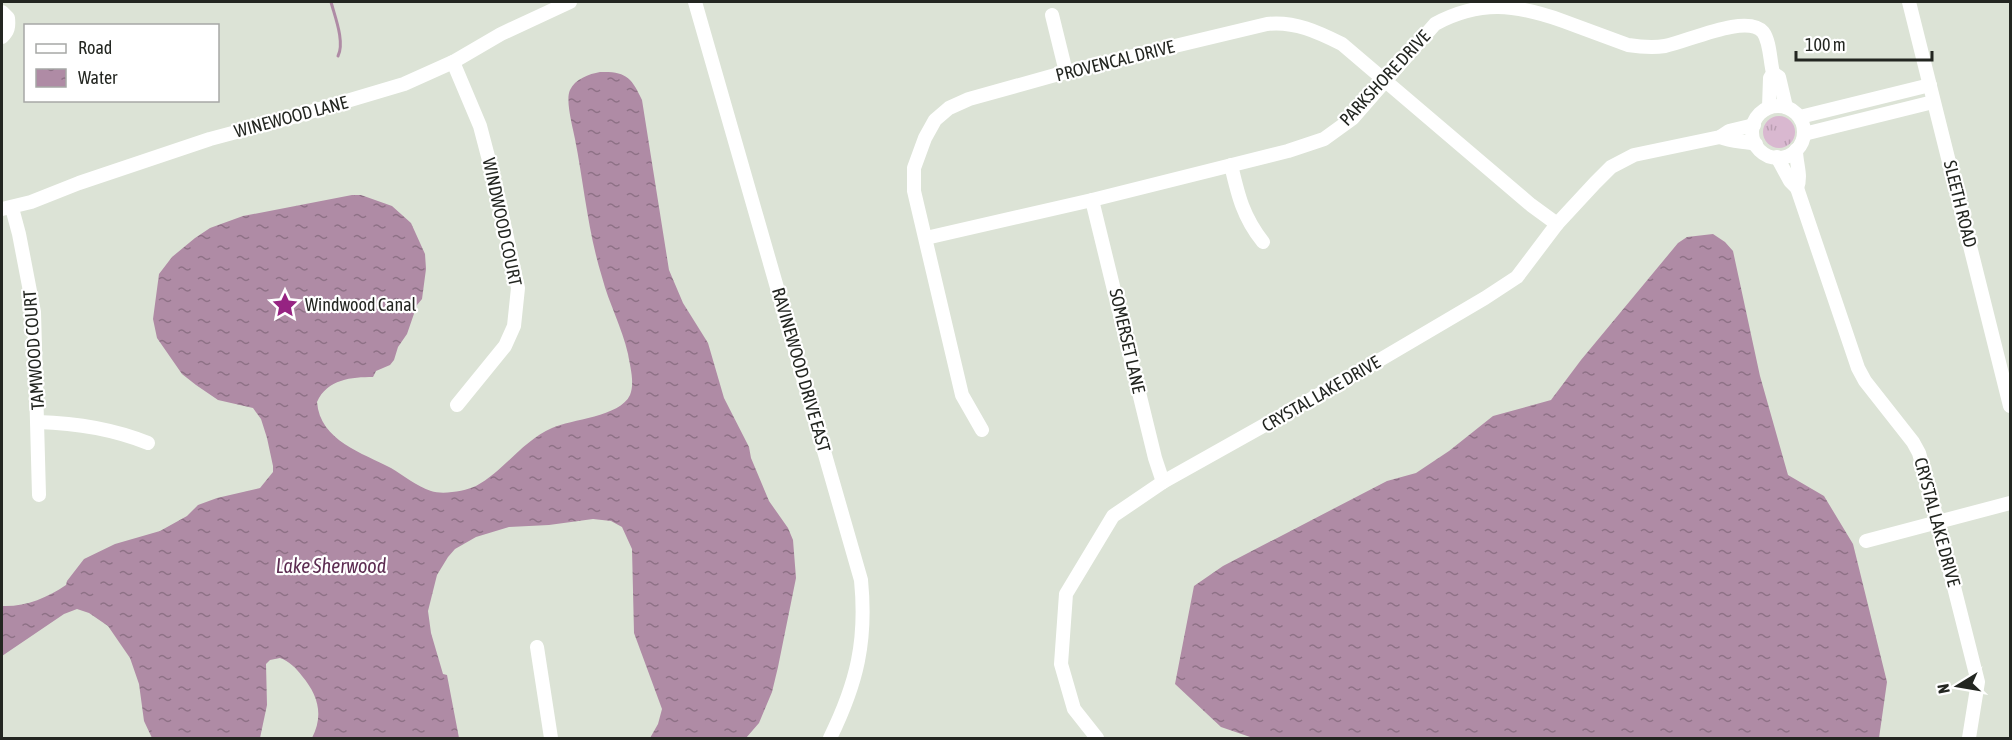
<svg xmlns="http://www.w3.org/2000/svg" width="2012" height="740" font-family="'Asap Condensed',sans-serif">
<defs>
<pattern id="grass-tufts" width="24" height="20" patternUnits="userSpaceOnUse" patternTransform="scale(1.5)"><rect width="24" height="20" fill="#d9b8d0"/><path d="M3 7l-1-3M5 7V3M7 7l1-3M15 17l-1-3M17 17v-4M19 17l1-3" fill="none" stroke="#ba9eb2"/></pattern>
<pattern id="water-ripples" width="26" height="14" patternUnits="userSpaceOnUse" patternTransform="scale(1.5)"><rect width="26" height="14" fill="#af8ba5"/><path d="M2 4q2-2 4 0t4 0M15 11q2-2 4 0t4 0" fill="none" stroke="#8e7186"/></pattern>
</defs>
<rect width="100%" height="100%" fill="#dce3d6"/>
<circle fill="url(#grass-tufts)" cx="1779" cy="132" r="16"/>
<g fill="url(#water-ripples)">
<path d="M600,72C626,71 632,78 642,100L669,270L683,303L708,343L724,398L749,447L751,458L769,501L788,528L793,540L796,578L778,667L772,692L759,723L746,738H650L658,724L662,709L634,633L632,549L622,527L611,521L593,519L549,525L509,527L476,537L455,549L448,557L437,575L428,611L431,633L443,674L447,675L459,738H312C324,715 318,695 302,676C296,668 289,661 280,658L270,660L266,664L267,705L260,738H152L144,721L139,684L130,658L108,626L89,613L77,609L64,614L2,656V606C25,607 47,598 66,585L67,581L84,559L115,544L160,531L187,516L198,505L217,498L260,488L273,472V466L267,438L261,419L253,408L218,400L196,385L182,374L157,338L153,319L159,274L172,257L195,238L210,228L243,216L352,195H361L392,206L411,223L425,254L426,269L422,299L417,305L407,334L398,347L394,360L390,365L376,371L373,377C352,377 327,379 317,402C320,441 363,453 391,468C404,476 417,486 431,491C443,495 465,491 476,486C503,472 522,441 552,428C571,419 620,417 630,395C635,383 630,366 628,354C622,327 609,304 602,277C588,232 584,185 575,139C573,128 565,100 570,90C575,79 589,74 600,72Z"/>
<polygon points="1713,234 1725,242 1733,251 1760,376 1788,475 1824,496 1853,544 1887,682 1879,738 1253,738 1221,727 1175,684 1194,586 1223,566 1387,481 1416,473 1449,451 1493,416 1551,400 1581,360 1678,243 1687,237"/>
</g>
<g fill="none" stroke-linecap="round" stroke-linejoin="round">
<path stroke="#af8ba5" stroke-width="3" d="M331,2C335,17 345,42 338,56"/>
<g stroke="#fff" stroke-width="14">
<path d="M695,2L861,580C867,641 857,683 830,738"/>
<polyline points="1909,2 2010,406"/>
<path d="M2,12L8,18C9,27 8,31 2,37"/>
<polyline points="1052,15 1066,72"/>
<polyline points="453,62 480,126 496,187 518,288 514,326 505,346 457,405"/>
<polyline points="1773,73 1779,77 1786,107"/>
<circle cx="1778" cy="132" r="26"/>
<polyline points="1800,117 1930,85"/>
<polyline points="1804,134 1933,102"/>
<path d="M1720,137C1732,142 1744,141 1756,144"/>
<path d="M1796,150C1796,164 1802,176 1797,188"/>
<polyline points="1777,157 1790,181 1797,188 1858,368 1865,381 1913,442 1919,453 1930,492 1978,682 1969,738"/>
<path d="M1231,165C1238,195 1243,217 1263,242"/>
<polyline points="1092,200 1155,458 1163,482"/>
<polyline points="12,208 19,234 34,312 39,495"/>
<polyline points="2,209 31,202 79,183 210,139 293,117 404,84 453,62 501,34 570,2"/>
<path d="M926,238L1092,200L1288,151L1324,139L1353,118L1435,24C1480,0 1515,4 1563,21C1585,29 1606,37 1628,45C1641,47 1653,48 1665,46C1687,42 1747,13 1763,32C1770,41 1770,61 1773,73L1770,78L1769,107"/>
<path d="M38,422C76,423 113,429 148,443"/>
<path d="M982,430L962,395L914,191V168L925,138L935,120L949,108L969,99L1066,72L1267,24C1295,21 1318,32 1342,44L1531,205L1557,224"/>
<polyline points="1866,541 2010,503"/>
<polyline points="537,647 551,738"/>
<polyline points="1097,738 1074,709 1061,664 1066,594 1113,516 1163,482 1361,371 1485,298 1517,277 1557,224 1595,183 1611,167 1634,155 1720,137 1729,131 1754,125"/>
</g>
</g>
<defs>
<g id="sight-bare" transform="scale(2.07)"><path d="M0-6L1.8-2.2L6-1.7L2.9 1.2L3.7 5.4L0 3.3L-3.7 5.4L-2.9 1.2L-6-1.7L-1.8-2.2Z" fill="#962382" stroke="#fff" stroke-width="2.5" paint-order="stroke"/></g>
</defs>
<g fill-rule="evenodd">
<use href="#sight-bare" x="285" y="305"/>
</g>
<g text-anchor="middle" stroke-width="4.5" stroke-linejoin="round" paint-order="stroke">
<g font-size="18" fill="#232621" stroke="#fff">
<text transform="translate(1115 61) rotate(-14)" y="6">PROVENCAL DRIVE</text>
<text transform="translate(1385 78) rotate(-47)" y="6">PARKSHORE DRIVE</text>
<text transform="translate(291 117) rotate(-15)" y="6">WINEWOOD LANE</text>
<text transform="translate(1960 204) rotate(76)" y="6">SLEETH ROAD</text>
<text transform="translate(502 222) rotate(78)" y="6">WINDWOOD COURT</text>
<text transform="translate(1127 341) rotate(77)" y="6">SOMERSET LANE</text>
<text transform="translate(34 350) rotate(-94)" y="6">TAMWOOD COURT</text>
<text transform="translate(801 370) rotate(74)" y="6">RAVINEWOOD DRIVE EAST</text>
<text transform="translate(1321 394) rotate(-30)" y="6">CRYSTAL LAKE DRIVE</text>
<text transform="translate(1937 522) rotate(75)" y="6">CRYSTAL LAKE DRIVE</text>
</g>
<g font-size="18" fill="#232621" stroke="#fff" text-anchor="start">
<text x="305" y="311">Windwood Canal</text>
</g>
<g font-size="20" font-style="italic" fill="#5d2d52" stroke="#fff">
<text x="331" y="573">Lake Sherwood</text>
</g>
</g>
<rect width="2012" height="740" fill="none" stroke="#232621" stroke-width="6"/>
<rect x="24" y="24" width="195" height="78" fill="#ffffff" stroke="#a7a8a6" stroke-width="1.5"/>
<rect x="36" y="44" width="30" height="9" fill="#ffffff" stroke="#a7a8a6" stroke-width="1.5"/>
<text x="78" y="54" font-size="18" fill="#232621">Road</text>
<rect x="36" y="69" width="30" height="18" fill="url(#water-ripples)" stroke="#a7a8a6" stroke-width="1.5"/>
<text x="78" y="84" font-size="18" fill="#232621">Water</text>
<g transform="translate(1958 686) rotate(259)" stroke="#ffffff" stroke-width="4.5" paint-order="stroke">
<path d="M0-4.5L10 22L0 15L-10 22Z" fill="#232621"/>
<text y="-9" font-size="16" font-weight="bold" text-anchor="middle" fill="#232621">N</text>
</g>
<path d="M1796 51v9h136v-9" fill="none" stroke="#232621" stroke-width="3"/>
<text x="1805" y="51" font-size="18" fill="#232621" stroke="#ffffff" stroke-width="4.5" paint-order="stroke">100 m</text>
</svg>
